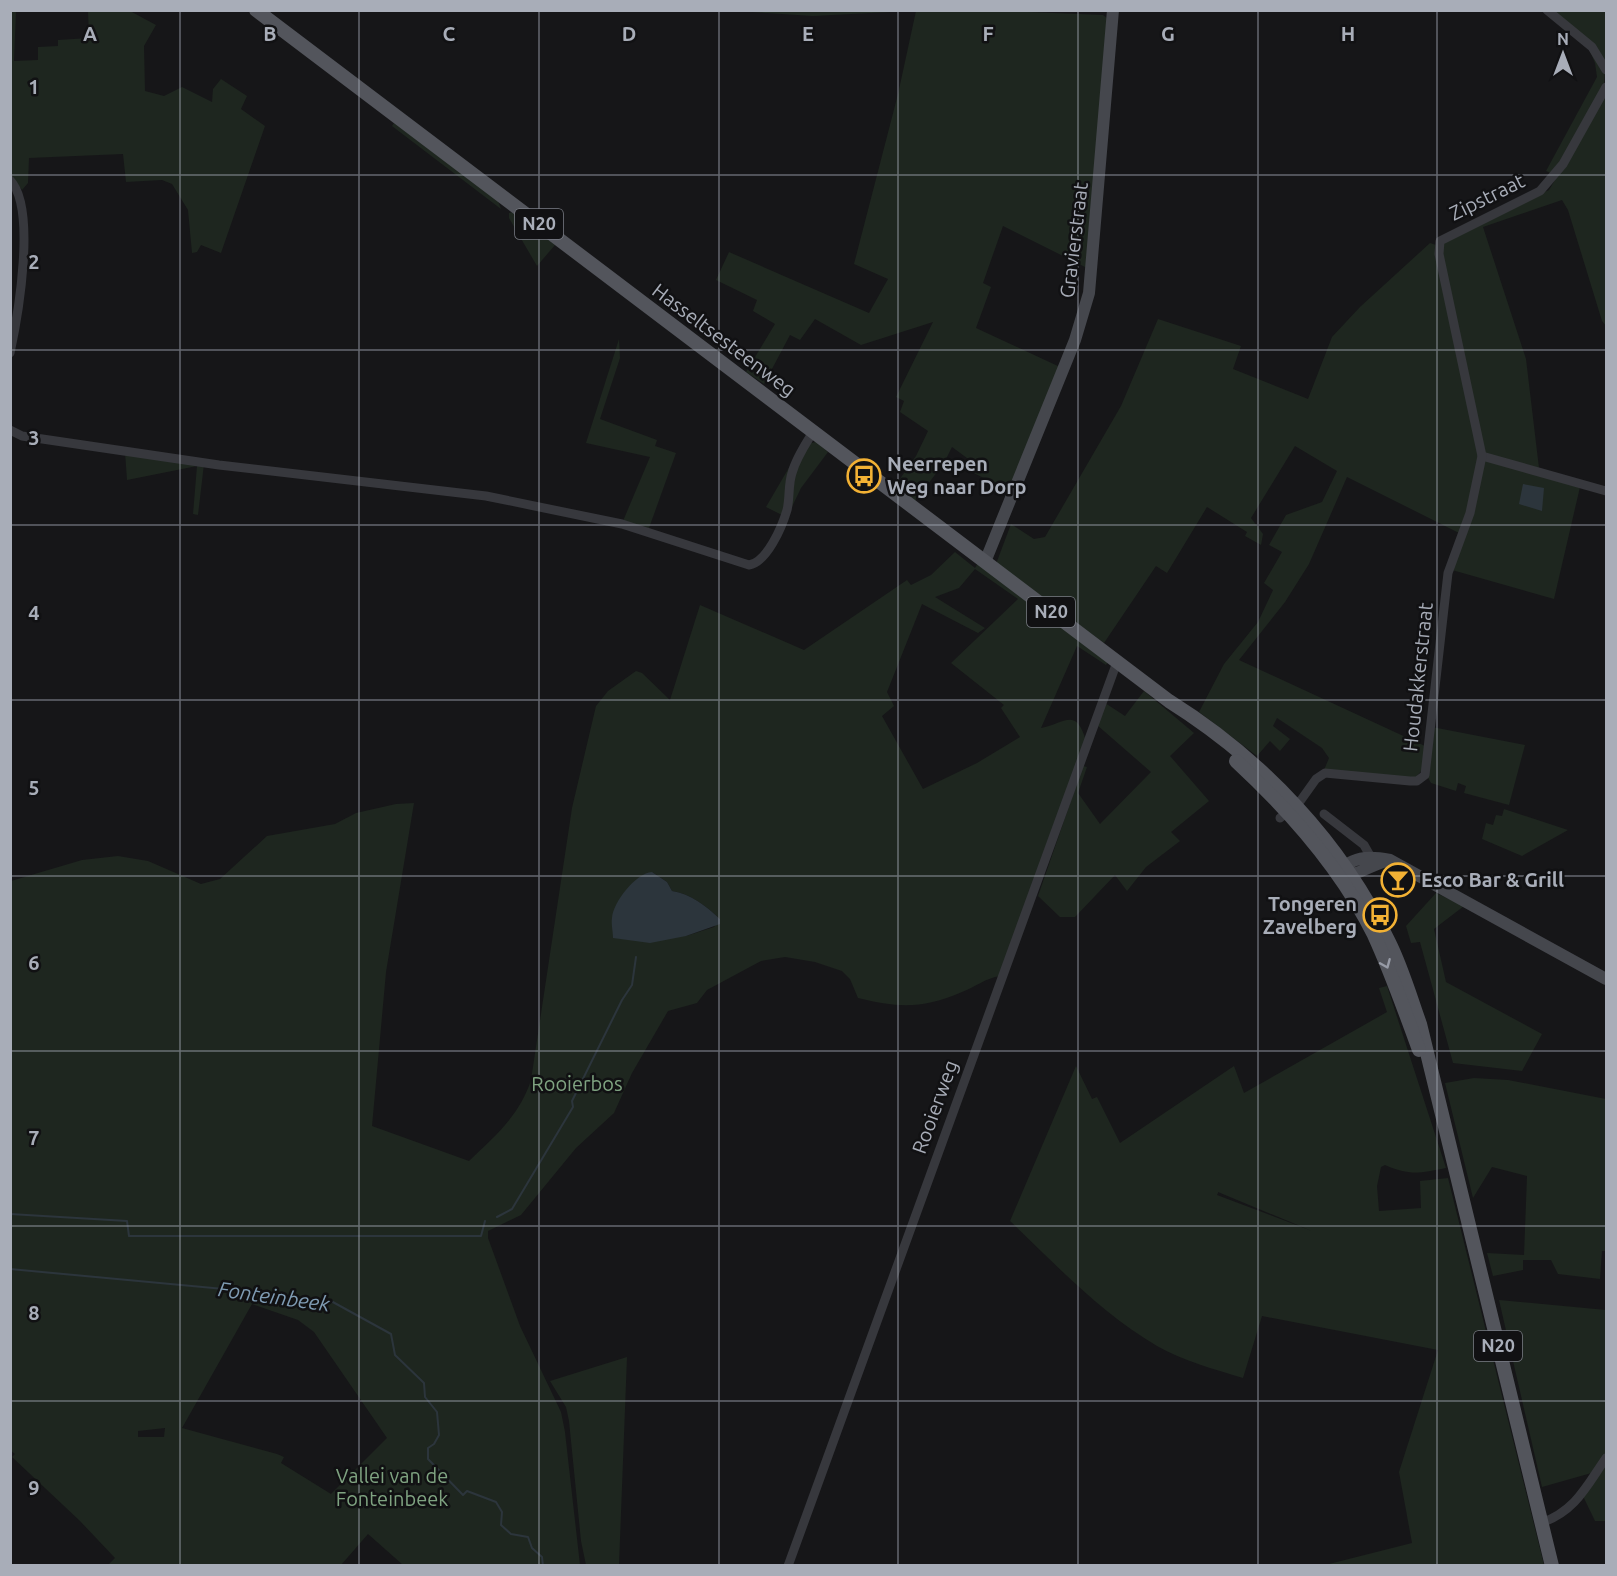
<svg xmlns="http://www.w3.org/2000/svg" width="1617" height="1576" font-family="Ubuntu,sans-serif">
<rect width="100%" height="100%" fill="#161618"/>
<g fill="#1e261f" fill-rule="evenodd">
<polygon points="976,10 1103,15 1107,18 1089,269 1003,226 983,283 991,287 976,328 1060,367 1009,491 968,470 971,461 952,447 944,463 915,501 897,483 916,456 928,431 900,412 904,401 896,397 933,322 861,345 815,319 800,340 790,335 764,384 746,372 775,324 753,311 757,300 716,280 729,252 869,313 888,279 854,264 898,94 916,11"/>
<polygon points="11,11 16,11 14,61 38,60 38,47 58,46 58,40 89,38 88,11 130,11 156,25 144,46 145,91 164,96 182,87 212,102 213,89 221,79 247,96 241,109 265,126 221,253 201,245 197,252 192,253 188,210 172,184 162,180 126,182 123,154 29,158 28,183 22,190 11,175"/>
<polygon points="735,11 735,10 910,11 813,16"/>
<polygon points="1552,11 1606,11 1606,62 1591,43"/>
<polygon points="1590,51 1605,71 1604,86 1553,174 1546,171 1597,77 1595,63"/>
<polygon points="1606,94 1606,326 1602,321 1568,210 1562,200 1483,227 1526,359 1539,468 1487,454 1484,451 1440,248 1446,239 1549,190"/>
<polygon points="394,123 498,201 501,209 392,126"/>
<polygon points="513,212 555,245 537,266 509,218 509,213"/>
<polygon points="1430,243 1436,245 1478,454 1477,469 1461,534 1347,477 1309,564 1285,602 1239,660 1425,746 1422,770 1416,777 1403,777 1324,770 1329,758 1322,748 1277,718 1273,726 1290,739 1280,751 1270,741 1257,756 1199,712 1224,664 1258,622 1273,590 1264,583 1282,552 1269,545 1286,515 1322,502 1337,471 1295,446 1251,518 1263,534 1261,545 1245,536 1247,532 1207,507 1167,573 1156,566 1104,643 996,564 1011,524 1034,539 1045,537 1121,406 1158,319 1241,346 1233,369 1308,399 1332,337 1360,307"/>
<polygon points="619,339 620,358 600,419 657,440 655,446 676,453 649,528 623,521 650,457 586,443"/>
<polygon points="816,442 828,452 801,488 789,513 797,465 811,443"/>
<polygon points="125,452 204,464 198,515 193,514 197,466 127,480"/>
<polygon points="794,459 782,515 766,507"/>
<polygon points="1484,459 1580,487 1554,599 1452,570"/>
<path d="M955,552L975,568L978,563L1108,662L1106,665L1077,646L1041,728C1064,724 1076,706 1086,741L1000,976C986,978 975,987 962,992C923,1009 898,1008 858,998L850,979L842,971L815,962L785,957L761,961L707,990L697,1003L668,1011L632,1073L614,1113L576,1148L521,1215L488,1231V1238L520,1326L561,1412L565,1432L580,1565H403L368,1534L341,1565H108L115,1558L80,1521L12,1457L15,1454L11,1451V881L82,860L118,856L148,861L201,884L220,879L267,836L335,824L356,813L396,804L414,803L386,972L372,1126L469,1161C495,1136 520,1115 531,1080L572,808L596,706L608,691L636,671L642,673L670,700L700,605L804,650L907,580L911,585L931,575ZM975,569L1018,599L951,663L1004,705L1001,708L1020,737L977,763L923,789L882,716L894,706L887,692L922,604L978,633L985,628L935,597L959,588ZM652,872L667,882L672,891C691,894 706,906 720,919L714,927L686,936ZM252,1304L298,1320L314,1332L387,1438L331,1494L281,1463L284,1457L277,1454L182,1428ZM165,1428L164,1437H138V1431Z"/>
<polygon points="1144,691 1194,733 1170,756 1209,801 1171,832 1180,841 1146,867 1127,891 1115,875 1075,917 1060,917 1038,896 1083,766 1087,767 1078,793 1100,824 1151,772 1097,725 1105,703 1125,716"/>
<polygon points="1432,727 1525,745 1509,805 1464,793 1466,786 1458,783 1456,791 1431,783 1427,776"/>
<polygon points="1504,809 1568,830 1522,856 1482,839 1486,823 1493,825 1496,815 1502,816"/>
<polygon points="1436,893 1464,906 1434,929 1446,982 1542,1034 1522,1071 1453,1063 1420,942 1411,943 1406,926"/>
<path d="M1387,986L1446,1168C1420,1173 1410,1176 1385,1165L1381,1167L1377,1186L1379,1211L1421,1208L1420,1181L1448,1178L1544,1565H1325L1412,1543L1399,1472L1438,1350L1262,1316L1243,1378C1214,1369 1183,1361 1157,1346C1101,1313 1057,1266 1010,1221L1076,1066L1092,1099L1097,1097L1120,1143L1234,1066L1244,1093L1387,1012L1379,988ZM1218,1193V1192L1312,1231L1217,1195Z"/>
<polygon points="1474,1078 1508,1080 1606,1099 1606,1251 1602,1251 1600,1279 1558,1274 1551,1260 1523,1260 1523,1270 1493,1276 1487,1253 1524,1255 1527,1176 1492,1167 1473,1198 1445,1083"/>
<polygon points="1499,1300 1606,1310 1606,1454 1595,1472 1542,1487"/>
<polygon points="627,1357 619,1565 586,1565 581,1541 569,1421 566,1407 550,1381"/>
<polygon points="1606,1464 1606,1521 1595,1521 1583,1496"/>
</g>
<g fill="#2c353c">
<polygon points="1523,484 1544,488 1542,511 1519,504"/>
<path d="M652,872L667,882L672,891C691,894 706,906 720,919V924L686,936L650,943L613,938C613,931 611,924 612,918C613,902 636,873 652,872Z"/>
</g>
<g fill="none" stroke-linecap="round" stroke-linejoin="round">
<g stroke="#2c353c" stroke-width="2">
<polyline points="10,1214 127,1221 129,1236 481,1236 485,1221"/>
<polyline points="497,1217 512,1209 573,1107 572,1101 622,1000 632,985 636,957"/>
<polyline points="10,1269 268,1293 319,1305 331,1301 391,1334 395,1355 424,1383 425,1397 437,1412 439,1435 434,1444 428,1448 428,1459 463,1495 467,1491 496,1502 502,1512 501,1525 511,1534 528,1537 532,1548 542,1557 543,1566"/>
</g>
<g stroke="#37383d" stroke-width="9">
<polyline points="1547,10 1592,47 1606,70"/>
<path d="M10,180C37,208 18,316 10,353"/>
<path d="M10,430L22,436L219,465L486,496L622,524L749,565C767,562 782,527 787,510C790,498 788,485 792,473C796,458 805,445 813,432"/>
<polyline points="1482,456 1606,491"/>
<polyline points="1324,814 1364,845 1373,861"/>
<polyline points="1280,818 1301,800 1316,779 1325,773 1410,781 1417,781 1425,775 1448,573 1470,513 1482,456 1439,254 1440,241 1540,191 1563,164 1606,87"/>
<path d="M1541,1523C1576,1511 1587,1485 1606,1458"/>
<polyline points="788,1566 1117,662"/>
</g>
<g stroke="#45474d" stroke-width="12">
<polyline points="985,562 1075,340 1089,293 1113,10"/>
<path d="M1390,860C1372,864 1356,877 1338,876C1349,855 1370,856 1390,860L1606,979"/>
</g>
<g stroke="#53555c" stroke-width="14">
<path d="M256,10L1169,701C1263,760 1341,842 1389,942C1402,968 1410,996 1420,1024L1552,1566"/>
<path d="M1236,761C1290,811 1341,868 1374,935C1391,972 1405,1011 1419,1050"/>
</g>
</g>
<defs><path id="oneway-chevron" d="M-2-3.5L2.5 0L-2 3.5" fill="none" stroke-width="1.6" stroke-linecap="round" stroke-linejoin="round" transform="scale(1.5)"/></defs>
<use stroke="#979ba6" href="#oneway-chevron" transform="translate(1386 964) rotate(67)"/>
<path fill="none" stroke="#a8adb8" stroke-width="1.5" stroke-opacity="0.55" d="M180,10V1566M359,10V1566M539,10V1566M719,10V1566M898,10V1566M1078,10V1566M1258,10V1566M1437,10V1566M10,175H1606M10,350H1606M10,525H1606M10,700H1606M10,876H1606M10,1051H1606M10,1226H1606M10,1401H1606"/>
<defs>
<g id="bus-ring" transform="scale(1.725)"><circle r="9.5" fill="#111113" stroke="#f2b134" stroke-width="1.5"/><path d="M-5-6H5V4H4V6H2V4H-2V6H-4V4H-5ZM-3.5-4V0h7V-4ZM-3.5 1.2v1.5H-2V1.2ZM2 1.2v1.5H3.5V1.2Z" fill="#f2b134"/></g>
<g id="bar-ring" transform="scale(1.725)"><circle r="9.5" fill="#111113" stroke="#f2b134" stroke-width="1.5"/><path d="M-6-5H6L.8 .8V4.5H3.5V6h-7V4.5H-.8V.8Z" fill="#f2b134"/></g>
</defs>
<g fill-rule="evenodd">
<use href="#bus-ring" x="864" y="476"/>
<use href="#bar-ring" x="1398" y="880"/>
<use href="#bus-ring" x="1380" y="915"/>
</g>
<g text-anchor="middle" stroke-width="5" stroke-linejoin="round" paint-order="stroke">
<g fill="#111113" stroke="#7b7e86" stroke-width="1.5">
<rect x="515" y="209" width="48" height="30" rx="4.5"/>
<rect x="1027" y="597" width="48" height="30" rx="4.5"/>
<rect x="1474" y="1331" width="48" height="30" rx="4.5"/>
</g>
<g font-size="18" font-weight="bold" fill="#a8adb8">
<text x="539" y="230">N20</text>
<text x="1051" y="618">N20</text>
<text x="1498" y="1352">N20</text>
</g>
<g font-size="20" fill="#a8adb8" stroke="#111113">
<text transform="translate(1487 197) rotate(-26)" y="7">Zipstraat</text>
<text transform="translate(1074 240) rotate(-83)" y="7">Gravierstraat</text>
<text transform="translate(724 340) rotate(37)" y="7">Hasseltsesteenweg</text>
<text transform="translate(1418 677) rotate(-84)" y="7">Houdakkerstraat</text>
<text transform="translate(935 1107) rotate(-70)" y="7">Rooierweg</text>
</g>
<g font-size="20" font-weight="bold" fill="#a8adb8" stroke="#111113" text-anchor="start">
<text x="887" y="471">Neerrepen<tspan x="887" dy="23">Weg naar Dorp</tspan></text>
<text x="1421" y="887">Esco Bar &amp; Grill</text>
<text x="1357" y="911" text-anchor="end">Tongeren<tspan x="1357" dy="23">Zavelberg</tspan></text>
</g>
<g font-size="20" fill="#7fa381" stroke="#111113">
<text x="577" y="1091">Rooierbos</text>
<text x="392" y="1483">Vallei van de<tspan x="392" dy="23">Fonteinbeek</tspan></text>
</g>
<g font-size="21" font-style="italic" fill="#7f9bb3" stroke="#111113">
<text transform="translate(274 1297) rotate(8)" y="7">Fonteinbeek</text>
</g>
</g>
<g font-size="20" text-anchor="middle" font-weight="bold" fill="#a8adb8" stroke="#111113" stroke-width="5" stroke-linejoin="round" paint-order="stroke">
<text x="90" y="41">A</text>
<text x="270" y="41">B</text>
<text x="449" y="41">C</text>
<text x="629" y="41">D</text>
<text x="808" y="41">E</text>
<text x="988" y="41">F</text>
<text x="1168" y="41">G</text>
<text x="1348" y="41">H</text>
<text x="34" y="94">1</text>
<text x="34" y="269">2</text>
<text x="34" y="445">3</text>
<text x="34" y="620">4</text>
<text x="34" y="795">5</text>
<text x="34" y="970">6</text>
<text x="34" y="1145">7</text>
<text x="34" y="1320">8</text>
<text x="34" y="1495">9</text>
</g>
<rect width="1617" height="1576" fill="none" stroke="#a8adb8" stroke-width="24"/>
<g transform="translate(1563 54)" stroke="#111113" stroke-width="4.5" paint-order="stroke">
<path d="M0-4.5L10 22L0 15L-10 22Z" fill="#a8adb8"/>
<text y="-9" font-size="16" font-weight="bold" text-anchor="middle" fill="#a8adb8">N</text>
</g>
</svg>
